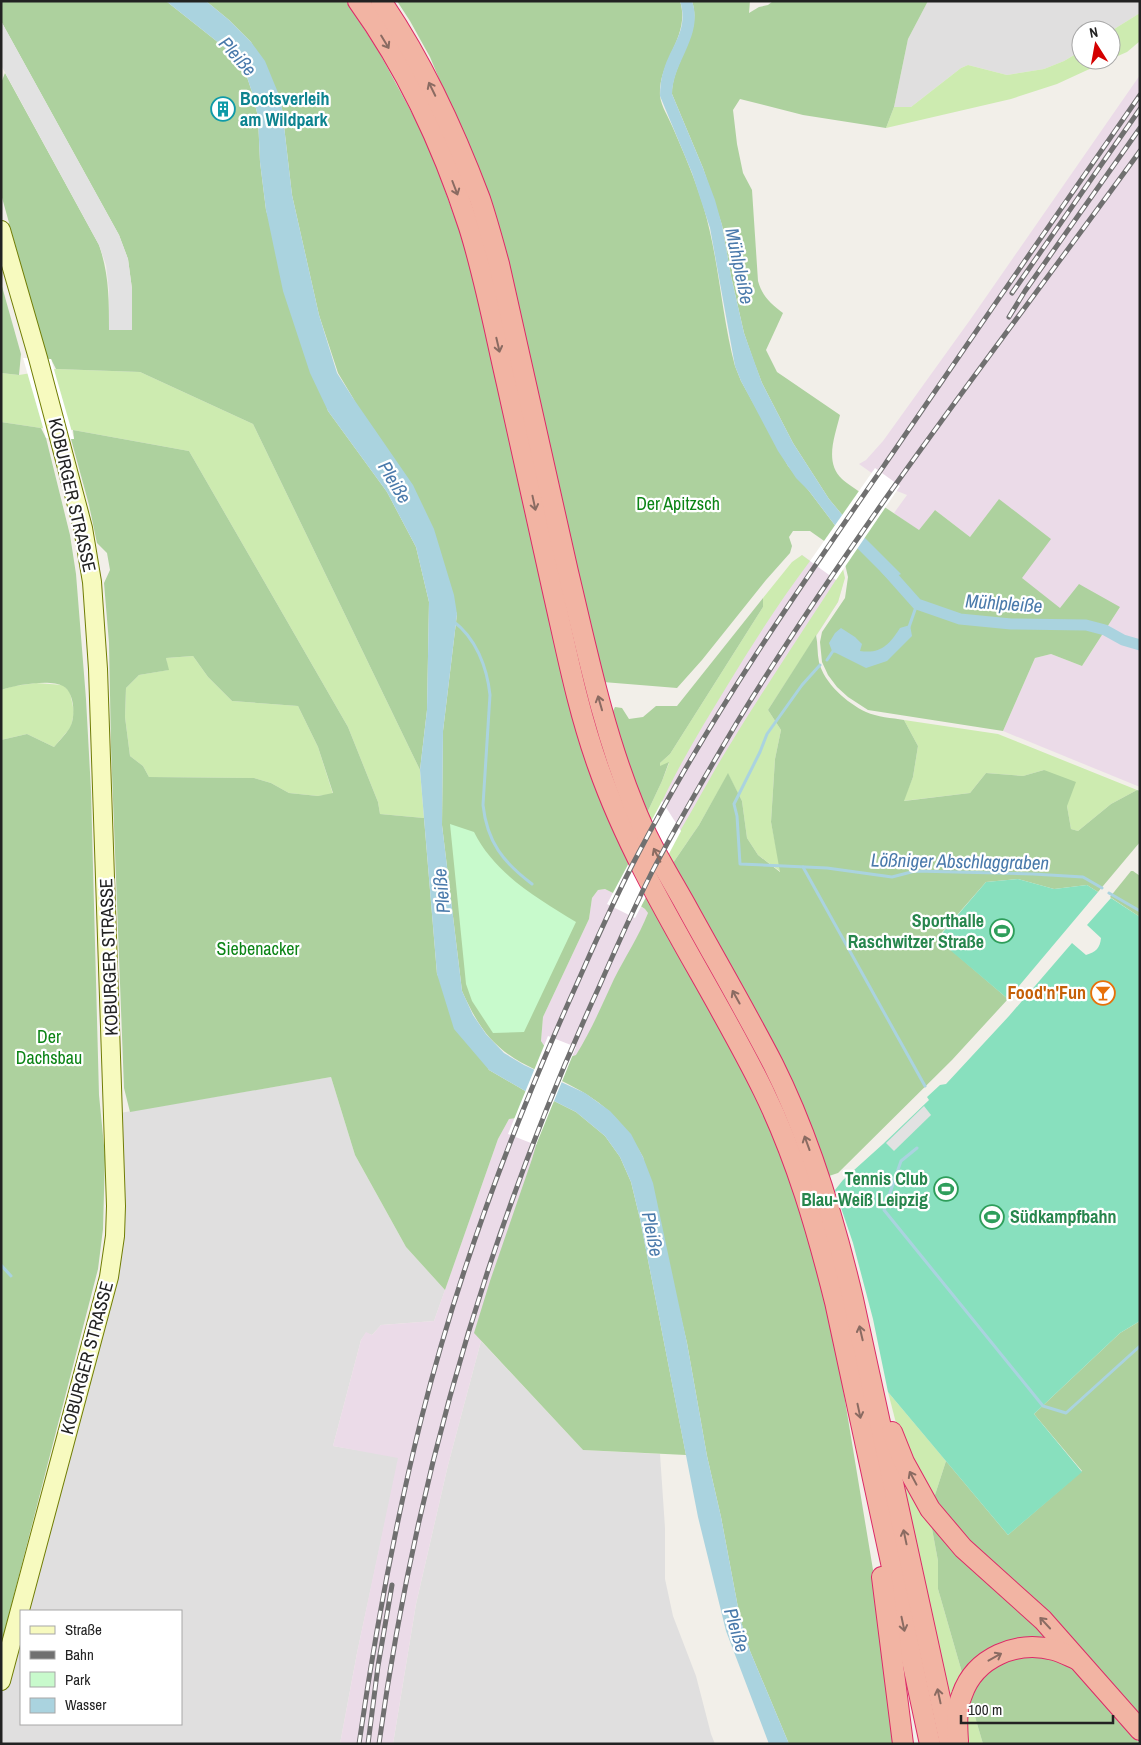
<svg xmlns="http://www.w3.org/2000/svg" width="1141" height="1745" font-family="'Archivo Narrow',sans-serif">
<rect width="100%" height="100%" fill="#f2efe9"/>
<g fill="#e0dfdf" fill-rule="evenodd">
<polygon points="928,1 1140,1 1140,13 1111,31 1111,30 1081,30 1081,51 1064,61 1044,69 1007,75 968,65 961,68 911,107 894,107 908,39"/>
<path d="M331,1077L355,1155L406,1247L445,1290L434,1321L381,1325L372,1335L366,1333L361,1340L333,1446L399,1457L357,1653L340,1744H1V1681L109,1277L114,1114ZM21,1611H181V1724H21Z"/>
<polygon points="481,1341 583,1450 660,1454 665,1528 665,1579 673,1616 696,1676 711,1734 715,1744 393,1744 416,1604 448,1465"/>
</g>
<g fill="#ebdbe8">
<polygon points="1140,75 1140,787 1003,731 1035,658 1051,654 1082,666 1120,607 1060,609 1021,578 1000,499 970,537 935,510 919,531 894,513 907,495 897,491 859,464 866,460 883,441 970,320"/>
<polygon points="802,555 843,584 838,602 728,773 689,841 654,799 788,570"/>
<polygon points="605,889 645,909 648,913 642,929 615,978 588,1036 576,1056 570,1057 545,1047 541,1041 543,1017 589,919 592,898 598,890"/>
<polygon points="517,1118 545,1133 481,1341 448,1465 416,1604 393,1744 340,1744 357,1653 398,1458 333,1446 361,1340 366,1332 372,1335 381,1325 434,1321 498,1139 509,1119"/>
</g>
<g fill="#cdebb0">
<polygon points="1140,13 1140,41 1127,52 1111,59 1111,31"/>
<polygon points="1081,51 1081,60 1109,60 1057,84 1011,99 886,128 894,107 911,107 961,68 968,65 1007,75 1044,69 1064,61"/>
<polygon points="56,369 140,372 253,424 420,770 424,818 380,814 378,802 348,727 189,451 73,430 41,428 1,422 1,373 19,375"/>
<path d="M802,555L810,561C780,601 753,643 727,686C700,730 672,776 652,824L647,813L662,781L669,763L659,767L660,763L670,754L763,607V598L792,562Z"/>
<path d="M843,569L845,578L838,602L768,710L781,730L775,759L771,822L781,872L758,855L747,838L742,801L728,774L699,825L673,863L667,852C687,821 704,788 723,756C761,693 803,631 843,569Z"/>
<polygon points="193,656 208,677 232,701 298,706 318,747 333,794 318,796 289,793 271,783 254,778 149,777 143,766 130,756 125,717 126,688 139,675 168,670 166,658"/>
<polygon points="36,683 63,685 70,692 74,712 71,727 54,747 27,734 1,740 1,690 14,686"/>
<polygon points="904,720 998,734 1137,790 1111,804 1078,831 1071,829 1067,806 1044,770 1023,776 986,773 970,793 903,801 913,777 918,746"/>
<polygon points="888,1392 946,1461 933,1501 908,1456 896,1423"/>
<polygon points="898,1471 930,1518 938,1561 938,1589 963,1676 951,1705"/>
<polygon points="968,1693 983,1744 965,1744"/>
</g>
<g fill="#add19e" fill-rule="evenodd">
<path d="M1,1H166L224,47L241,67L247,77L253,95L258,117L260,162L266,210L328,411L387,492L416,547L429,602L427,710L420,770L253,424L140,372L56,369L51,359H47L1,194V83L5,73L99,245C109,274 109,299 109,330H132V289L128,259L119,235L1,21Z"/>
<path d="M206,1H346L379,52L428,143L463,241L630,866L615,894L605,889L598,890L592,898L589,919L543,1017L541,1041L545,1047L536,1070C495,1051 480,1031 462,991L442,825L443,731L457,614L353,398L338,373L319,315L292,195L281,100L251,42L229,20Z"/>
<path d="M397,1H680C691,36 658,61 660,96C661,106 669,118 673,128C684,153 695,179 703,205C719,258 721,313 735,366L741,381L788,466L809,491L837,528L827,543L810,531H793L789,537L792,546L790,553L766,580L702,660L677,688L603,682L466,143L430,57L410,21Z"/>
<path d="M692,1H750L749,13L759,7L768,5L773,1H928L908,39L894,107L886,128L803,115L740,99L733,110L737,144L743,173L752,190L758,281C762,296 771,304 783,313L766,350L777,372L840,415C835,436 824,462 842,479C847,484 855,488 861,493L844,517L829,499L793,443L762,383L754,362L744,333L731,276L722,225L703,168L672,94C672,62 703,34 692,1Z"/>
<polygon points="1,283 21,354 19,375 1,373"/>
<path d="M1,422L41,428L46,438L70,535L76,574L86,699L91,791L99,1095L105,1156L103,1229L98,1269L1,1645V740L27,734L54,747C59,741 65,735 69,729C76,719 75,692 63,686C50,679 15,685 1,690Z"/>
<path d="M73,430L189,451L348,727L378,802L380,814L424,818L437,974L489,1070L527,1092L517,1118L509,1119L498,1139L445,1290L406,1247L355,1155L331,1077L130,1112L124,1088L111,747L109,643L104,583L110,570L107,553L97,543L89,505L71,439H74ZM193,656L208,677L232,701L298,706L318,747L333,793L318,796L289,793L271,783L254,778L149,777L143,766L130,756L125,717L126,688L139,675L169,670L166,658Z"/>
<polygon points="999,499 1051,539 1022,578 1060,608 1079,584 1120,607 1082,666 1051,654 1035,658 1003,731 868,710 848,697 837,687 828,675 822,662 820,642 822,632 845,598 848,577 845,564 883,506 919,530 935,510 970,537"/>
<polygon points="763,598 763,607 670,754 660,763 660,766 669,762 662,781 647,813 635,786 612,713 615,707 622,708 629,719 643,717 656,706 677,706"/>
<path d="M816,635C818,644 817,653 819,662C824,683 847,703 866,712C877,717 892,718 904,720L918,746L913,777L904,801L970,793L986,773L1023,776L1044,770L1076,782L1067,806L1071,829L1078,831L1111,804L1137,790L1140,791V842L1098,892L1087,885L1054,889L1018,879L986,882L937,938L1008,999L952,1060L838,1173L829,1176L809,1126L673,863L699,825L728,773L742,801L747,838L758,855L780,872L771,822L775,759L781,730L768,710Z"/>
<polygon points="1131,871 1133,871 1140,876 1140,917 1110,897"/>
<path d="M646,892L751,1079L796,1186L831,1316L877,1594L897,1744H789L750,1651L740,1618L721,1517L707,1456L687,1343L643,1157C621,1117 601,1100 560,1080L570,1057L576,1055C591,1031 602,1005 614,979C625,957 639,936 648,913L645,909L639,905Z"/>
<polygon points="552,1100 576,1112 605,1136 620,1157 631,1182 640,1219 686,1455 583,1450 474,1333 490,1281 532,1159 541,1128"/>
<polygon points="1140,1321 1140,1717 964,1538 933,1501 946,1461 1008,1535 1082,1471 1034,1414 1120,1333"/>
<polygon points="930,1518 1054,1642 963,1676 938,1589 938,1561"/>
<polygon points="1034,1655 1071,1662 1140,1744 983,1744 968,1693 1000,1662"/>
</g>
<path fill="#c8facc" d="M450,824L474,832C495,874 537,898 576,922L524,1032L493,1033L472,1001L466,984Z"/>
<g fill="#88e0be">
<polygon points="1018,879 1054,889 1087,885 1098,892 1008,999 937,939 986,882"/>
<path d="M1111,898L1140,917V1321L1120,1333L1034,1414L1082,1472L1008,1535L888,1392L873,1319L853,1243L835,1190L843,1180L883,1144L929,1100L927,1097L940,1085L946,1084L1009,1016L1072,943L1086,955C1096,952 1100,948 1101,938L1087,925Z"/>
</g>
<g fill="#e2e2e2">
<polygon points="1,21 119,235 128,259 132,289 132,330 109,330 109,291 106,265 99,245 1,65"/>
<polygon points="924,1106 931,1115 894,1151 886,1143"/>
</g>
<g fill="#aad3df">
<polygon points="166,1 206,1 229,20 251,42 265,61 281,100 292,195 319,315 337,373 353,398 413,485 434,529 454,595 457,614 443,731 442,825 462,991 473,1015 486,1034 504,1053 524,1065 585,1093 610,1111 631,1134 643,1157 653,1183 687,1343 707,1456 721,1517 740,1618 750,1651 789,1744 769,1744 726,1631 698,1517 640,1219 631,1182 620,1157 605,1136 576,1112 552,1100 527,1092 489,1070 454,1029 437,974 420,770 427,710 429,602 416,547 387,492 328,411 310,373 283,291 266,210 260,162 258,117 253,95 247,77 241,67 224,47"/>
<path d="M680,1H692C704,35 673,61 672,94L703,168L715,200L722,225L731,276L744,333L762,383L793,443L829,499L844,517L901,574L895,577L892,583L837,528L809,491L796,478L778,451L741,381L735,366L710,228L692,173L660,96C660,87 661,78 664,69C672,44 689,29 680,1Z"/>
<path d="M910,625L912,636L887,661L866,668L832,651L829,643L835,633L841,628L855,637L862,644L860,651C881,654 889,645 900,628Z"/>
</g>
<g fill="#fff">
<polygon points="23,358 51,359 74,439 46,438"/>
<polygon points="875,468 900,486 836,580 810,561"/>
<polygon points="662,801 681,831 635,918 607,904"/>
<polygon points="548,1036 576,1047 536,1145 508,1134"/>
</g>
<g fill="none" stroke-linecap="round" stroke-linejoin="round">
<g stroke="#aad3df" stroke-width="3">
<path d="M453,621C476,638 487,667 490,695L483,805C487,842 503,862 532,884"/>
<polyline points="909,627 917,604"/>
<polyline points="827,660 833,651 835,651"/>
<polyline points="820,665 802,685 767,734 760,752 734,804 737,816 740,864 827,868 892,877 915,871 1033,874 1083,877 1102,888"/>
<polyline points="803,867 925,1086"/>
<polyline points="1109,893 1140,911"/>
<polyline points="917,1148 901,1161 884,1210 1043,1406 1066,1413 1140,1346"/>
<polyline points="1,1265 11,1276"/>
</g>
<polyline stroke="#aad3df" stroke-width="11" points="885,568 917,604 960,619 1011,624 1086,625 1105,630 1123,640 1140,645"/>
<g stroke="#707d05" stroke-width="20">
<polyline id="secondary" points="1,230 38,358 83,528 92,582 98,669 116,1206 115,1236 109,1277 1,1681"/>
</g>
<g stroke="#dc2a67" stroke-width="22">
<g id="trunk">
<path d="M358,1C407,69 443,147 469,227C485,278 495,332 507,384C523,455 538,525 554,596C567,653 578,710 598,766C638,880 710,982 763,1090C796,1157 817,1230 835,1302L930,1744"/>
<path d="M381,1C423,62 454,130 480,199C487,220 493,242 499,264C522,367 545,469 568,572C587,651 603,730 634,806C647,840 667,872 685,904C714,957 745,1010 773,1064C810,1138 834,1218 853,1299L950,1744"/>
<polyline points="892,1432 904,1462 930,1509 963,1548 1043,1620 1140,1730"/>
<polyline points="882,1577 903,1744"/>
<path d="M958,1741C957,1726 956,1709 962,1695C975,1657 1017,1640 1054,1650C1061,1652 1069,1656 1076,1659"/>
</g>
</g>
<use href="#secondary" stroke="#f7fabf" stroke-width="18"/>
<use href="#trunk" stroke="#f2b4a3" stroke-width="20"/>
<g stroke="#707070" stroke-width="5">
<g id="rail">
<polyline points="1012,293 1140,109"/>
<polyline points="1009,317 1025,291 1140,128"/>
<path d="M359,1744C375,1633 395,1524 422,1416C459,1269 513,1126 575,988C595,943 615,897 638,854C712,713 802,584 892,454C974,334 1057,214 1140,95"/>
<polyline points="368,1744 378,1666 392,1585"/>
<path d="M379,1744C415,1482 489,1227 599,987C616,948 633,910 652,872C678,822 707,773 736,724C858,524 1003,340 1140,151"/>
</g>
</g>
<use href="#rail" stroke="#fff" stroke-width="3" stroke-dasharray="9" stroke-linecap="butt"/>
</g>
<defs><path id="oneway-shaft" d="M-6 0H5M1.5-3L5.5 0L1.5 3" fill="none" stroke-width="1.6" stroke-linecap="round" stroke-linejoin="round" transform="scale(1.25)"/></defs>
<g stroke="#8a6b62">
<use href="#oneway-shaft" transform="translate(385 42) rotate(59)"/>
<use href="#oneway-shaft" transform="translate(432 89) rotate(-116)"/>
<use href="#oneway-shaft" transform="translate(455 188) rotate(69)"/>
<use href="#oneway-shaft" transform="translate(498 345) rotate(77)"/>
<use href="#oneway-shaft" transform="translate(534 503) rotate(78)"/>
<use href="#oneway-shaft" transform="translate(600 703) rotate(-106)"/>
<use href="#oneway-shaft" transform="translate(657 855) rotate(-117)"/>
<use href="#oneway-shaft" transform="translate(736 997) rotate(-119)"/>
<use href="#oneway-shaft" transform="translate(807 1143) rotate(-110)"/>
<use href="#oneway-shaft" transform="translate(861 1333) rotate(-103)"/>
<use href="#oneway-shaft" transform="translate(859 1411) rotate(78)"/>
<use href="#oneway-shaft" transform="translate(913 1478) rotate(-118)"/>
<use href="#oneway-shaft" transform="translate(905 1537) rotate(-102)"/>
<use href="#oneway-shaft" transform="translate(1045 1623) rotate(-133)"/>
<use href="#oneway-shaft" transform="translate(903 1624) rotate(78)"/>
<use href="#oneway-shaft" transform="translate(995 1657) rotate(-29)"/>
<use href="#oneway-shaft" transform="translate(939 1696) rotate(-102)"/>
</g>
<defs>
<g id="building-ring" transform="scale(1.25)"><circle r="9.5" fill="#fff" stroke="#0f9aa8" stroke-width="1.5"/><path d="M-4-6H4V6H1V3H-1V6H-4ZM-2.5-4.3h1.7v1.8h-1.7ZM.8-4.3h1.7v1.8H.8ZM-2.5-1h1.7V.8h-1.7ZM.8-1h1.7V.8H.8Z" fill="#0f9aa8"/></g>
<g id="stadium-ring" transform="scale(1.25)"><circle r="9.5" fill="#fff" stroke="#2e9e5b" stroke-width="1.5"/><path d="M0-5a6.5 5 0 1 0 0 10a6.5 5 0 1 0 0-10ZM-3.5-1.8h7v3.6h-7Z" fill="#2e9e5b"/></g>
<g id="bar-ring" transform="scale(1.25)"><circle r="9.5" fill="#fff" stroke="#e8710a" stroke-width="1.5"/><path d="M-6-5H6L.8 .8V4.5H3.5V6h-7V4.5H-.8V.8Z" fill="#e8710a"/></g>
</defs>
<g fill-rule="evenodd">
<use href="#building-ring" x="223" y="109"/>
<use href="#stadium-ring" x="1002" y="931"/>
<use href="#bar-ring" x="1103" y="993"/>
<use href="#stadium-ring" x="946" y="1189"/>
<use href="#stadium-ring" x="992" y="1217"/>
</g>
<g text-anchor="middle" stroke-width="4.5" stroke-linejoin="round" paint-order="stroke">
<g font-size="18" font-weight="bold" fill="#0d838f" stroke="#fff" text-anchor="start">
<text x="240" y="105">Bootsverleih<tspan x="240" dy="21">am Wildpark</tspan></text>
</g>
<g font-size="18" fill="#222" stroke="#fff">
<text transform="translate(72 495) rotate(77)" y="6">KOBURGER STRASSE</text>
<text transform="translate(109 957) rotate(-92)" y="6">KOBURGER STRASSE</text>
<text transform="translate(87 1358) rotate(-75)" y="6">KOBURGER STRASSE</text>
</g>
<g font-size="18" fill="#0c8416" stroke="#fff">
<text x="678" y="510">Der Apitzsch</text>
<text x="258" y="955">Siebenacker</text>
<text x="49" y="1043">Der<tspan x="49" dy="21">Dachsbau</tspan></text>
</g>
<g font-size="18" font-weight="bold" fill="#27864d" stroke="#fff" text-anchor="end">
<text x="984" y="927">Sporthalle<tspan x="984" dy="21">Raschwitzer Straße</tspan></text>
<text x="928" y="1185">Tennis Club<tspan x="928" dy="21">Blau-Weiß Leipzig</tspan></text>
<text x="1010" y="1223" text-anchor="start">Südkampfbahn</text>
</g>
<g font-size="18" font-weight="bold" fill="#c56008" stroke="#fff" text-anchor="end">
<text x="1086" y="999">Food'n'Fun</text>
</g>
<g font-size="19" font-style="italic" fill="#4a7aab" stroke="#fff">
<text transform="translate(238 56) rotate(48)" y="7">Pleiße</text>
<text transform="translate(740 266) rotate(78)" y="7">Mühlpleiße</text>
<text transform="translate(395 482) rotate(59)" y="7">Pleiße</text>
<text transform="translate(1004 603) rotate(4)" y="7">Mühlpleiße</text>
<text transform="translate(960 861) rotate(1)" y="7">Lößniger Abschlaggraben</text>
<text transform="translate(441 891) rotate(-95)" y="7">Pleiße</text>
<text transform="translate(653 1234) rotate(79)" y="7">Pleiße</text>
<text transform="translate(737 1630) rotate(73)" y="7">Pleiße</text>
</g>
</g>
<rect width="1141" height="1745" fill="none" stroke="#222222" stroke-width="5"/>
<rect x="20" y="1610" width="162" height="115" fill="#ffffff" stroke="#a7a7a7"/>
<rect x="30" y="1626" width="25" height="8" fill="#f7fabf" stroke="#a7a7a7"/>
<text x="65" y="1635" font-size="15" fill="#222222">Straße</text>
<rect x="30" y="1651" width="25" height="8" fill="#707070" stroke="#a7a7a7"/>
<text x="65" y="1660" font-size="15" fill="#222222">Bahn</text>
<rect x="30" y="1672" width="25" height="15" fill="#c8facc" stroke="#a7a7a7"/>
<text x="65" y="1685" font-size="15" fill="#222222">Park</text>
<rect x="30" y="1698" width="25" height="15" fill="#aad3df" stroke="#a7a7a7"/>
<text x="65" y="1710" font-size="15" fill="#222222">Wasser</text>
<g transform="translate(1096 45) rotate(349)"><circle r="24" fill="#ffffff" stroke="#a7a7a7"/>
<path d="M0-4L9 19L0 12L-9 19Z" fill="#d40000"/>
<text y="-8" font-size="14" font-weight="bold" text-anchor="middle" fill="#222222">N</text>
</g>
<path d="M961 1715v8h152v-8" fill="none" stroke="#222222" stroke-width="2.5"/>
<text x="968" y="1715" font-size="15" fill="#222222" stroke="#ffffff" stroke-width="4" paint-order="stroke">100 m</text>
</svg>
